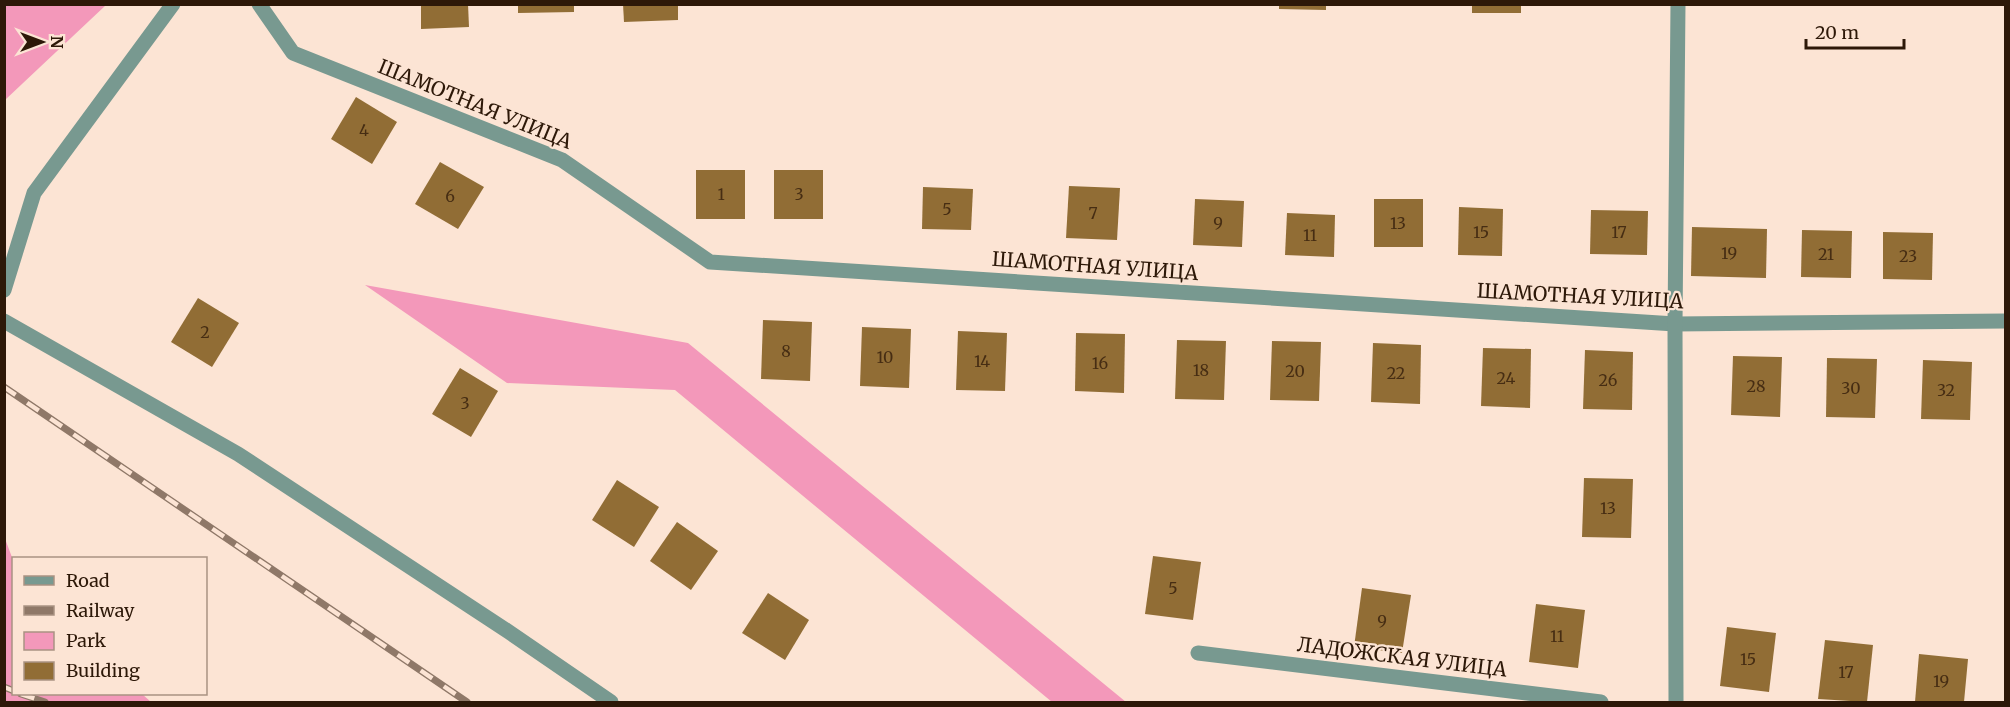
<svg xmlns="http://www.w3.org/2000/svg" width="2010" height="707" font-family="Merriweather,serif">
<rect width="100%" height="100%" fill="#fce4d4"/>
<g fill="#f398ba">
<polygon points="5,4 106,4 106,5 5,100"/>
<polygon points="365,285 688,343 1126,702 1052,702 675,390 507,383"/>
<polygon points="4,536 13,560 14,694 142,694 151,702 5,702"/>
</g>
<g fill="#916d35">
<polygon points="421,4 468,4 469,27 421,29"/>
<polygon points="518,4 574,4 574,12 518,13"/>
<polygon points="623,4 678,4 678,20 624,22"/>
<polygon points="1279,4 1326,4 1326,10 1279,9"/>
<rect x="1472" y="4" width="49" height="9"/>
<polygon points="356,97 397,122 372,164 331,139"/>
<polygon points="440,162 484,187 458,229 415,204"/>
<rect x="696" y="170" width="49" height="49"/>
<rect x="774" y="170" width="49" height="49"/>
<polygon points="1069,186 1120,188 1117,240 1066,238"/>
<polygon points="923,187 973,189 971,230 922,229"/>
<polygon points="1195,199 1244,201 1242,247 1193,245"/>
<rect x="1374" y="199" width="49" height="48"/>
<polygon points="1459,207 1503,209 1502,256 1458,255"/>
<polygon points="1591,210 1648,211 1647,255 1590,254"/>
<polygon points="1287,213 1335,215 1334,257 1285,255"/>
<polygon points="1692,227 1767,229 1766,278 1691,276"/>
<polygon points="1802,230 1852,231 1851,278 1801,277"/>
<polygon points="1883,232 1933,233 1932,280 1883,279"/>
<polygon points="198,298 239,323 212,367 171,342"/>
<polygon points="763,320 812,322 810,381 761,379"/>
<polygon points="862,327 911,329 909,388 860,386"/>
<polygon points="958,331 1007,333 1005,391 956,390"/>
<polygon points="1076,333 1125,334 1124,393 1075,391"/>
<polygon points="1177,340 1226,341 1224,400 1175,399"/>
<polygon points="1272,341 1321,342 1319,401 1270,400"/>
<polygon points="1373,343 1421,345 1420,404 1371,402"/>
<polygon points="1483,348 1531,349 1530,408 1481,406"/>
<polygon points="1585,350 1633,352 1632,410 1583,409"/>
<polygon points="1733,356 1782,357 1780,417 1731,415"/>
<polygon points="1827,358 1877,359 1875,418 1826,417"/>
<polygon points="1923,360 1972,362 1970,420 1921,419"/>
<polygon points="460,368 498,391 471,437 432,414"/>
<polygon points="1584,478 1633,479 1631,538 1582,537"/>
<polygon points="617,480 659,507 634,547 592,520"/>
<polygon points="677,522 718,551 691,590 650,561"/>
<polygon points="1153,556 1201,562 1193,620 1145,614"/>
<polygon points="1362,588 1411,595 1402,653 1354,647"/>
<polygon points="768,593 809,620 785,660 742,633"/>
<polygon points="1536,604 1585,610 1578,668 1529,662"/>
<polygon points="1727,627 1776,633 1769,692 1720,686"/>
<polygon points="1825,640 1873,645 1867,702 1818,699"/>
<polygon points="1919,654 1968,659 1964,702 1915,702"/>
</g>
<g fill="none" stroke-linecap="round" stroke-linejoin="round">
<g stroke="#789990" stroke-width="15">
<polyline points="259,4 293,53 562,160 710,262 1675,324 2006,321"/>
<polyline points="4,290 34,193 173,4"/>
<polyline points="4,321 238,454 509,632 611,702"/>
<polyline points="1198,653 1601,702"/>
<polyline points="1676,702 1675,324 1678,4"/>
</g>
<g stroke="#8f7868" stroke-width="7">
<g id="rail">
<polyline points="4,387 467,702"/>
<polyline points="4,687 14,691"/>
<polyline points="21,694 45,702"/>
</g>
</g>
<use href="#rail" stroke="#fce4d4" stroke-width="4.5" stroke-dasharray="14" stroke-linecap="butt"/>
</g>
<g text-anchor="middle" stroke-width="4.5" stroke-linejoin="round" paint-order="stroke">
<g font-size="16" fill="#462d13">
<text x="364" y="136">4</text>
<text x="721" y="200">1</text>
<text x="799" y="200">3</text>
<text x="450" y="202">6</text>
<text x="947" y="215">5</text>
<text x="1093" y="219">7</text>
<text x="1218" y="229">9</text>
<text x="1398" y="229">13</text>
<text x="1481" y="238">15</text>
<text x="1619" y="238">17</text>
<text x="1310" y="241">11</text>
<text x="1729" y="259">19</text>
<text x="1826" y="260">21</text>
<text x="1908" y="262">23</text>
<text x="205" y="338">2</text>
<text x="786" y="357">8</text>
<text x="885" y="363">10</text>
<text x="982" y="367">14</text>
<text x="1100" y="369">16</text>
<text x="1201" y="376">18</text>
<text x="1295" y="377">20</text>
<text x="1396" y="379">22</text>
<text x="1506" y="384">24</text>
<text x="1608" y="386">26</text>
<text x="1756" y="392">28</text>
<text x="1851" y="394">30</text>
<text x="1946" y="396">32</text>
<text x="465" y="409">3</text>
<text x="1608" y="514">13</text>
<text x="1173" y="594">5</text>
<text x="1382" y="627">9</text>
<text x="1557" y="642">11</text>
<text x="1748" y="665">15</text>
<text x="1846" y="678">17</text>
<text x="1941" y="687">19</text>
</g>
<g font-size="20" fill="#2d1808" stroke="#fce4d4">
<text transform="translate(475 104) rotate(22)" y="7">ШАМОТНАЯ УЛИЦА</text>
<text transform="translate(1095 266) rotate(4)" y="7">ШАМОТНАЯ УЛИЦА</text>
<text transform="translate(1580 296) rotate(3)" y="7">ШАМОТНАЯ УЛИЦА</text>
<text transform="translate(1402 657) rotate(7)" y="7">ЛАДОЖСКАЯ УЛИЦА</text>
</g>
</g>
<rect width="2010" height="707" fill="none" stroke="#2d1808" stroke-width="12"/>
<rect x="12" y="557" width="195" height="138" fill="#fce4d4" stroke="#a99282" stroke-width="1.5"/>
<rect x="24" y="576" width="30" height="9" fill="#789990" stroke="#a99282" stroke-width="1.5"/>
<text x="66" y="587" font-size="18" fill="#2d1808">Road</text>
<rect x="24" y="606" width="30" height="9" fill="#8f7868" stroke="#a99282" stroke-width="1.5"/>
<text x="66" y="617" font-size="18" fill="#2d1808">Railway</text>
<rect x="24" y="632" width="30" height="18" fill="#f398ba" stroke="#a99282" stroke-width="1.5"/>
<text x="66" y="647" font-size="18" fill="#2d1808">Park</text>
<rect x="24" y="662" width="30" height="18" fill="#916d35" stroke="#a99282" stroke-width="1.5"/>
<text x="66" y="677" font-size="18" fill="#2d1808">Building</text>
<g transform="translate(42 42) rotate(90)" stroke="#fce4d4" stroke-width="4.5" paint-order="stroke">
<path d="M0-4.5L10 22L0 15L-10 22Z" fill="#2d1808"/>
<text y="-9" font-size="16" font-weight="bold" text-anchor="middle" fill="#2d1808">N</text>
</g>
<path d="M1806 39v9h98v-9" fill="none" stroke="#2d1808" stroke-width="3"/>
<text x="1815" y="39" font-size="18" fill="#2d1808" stroke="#fce4d4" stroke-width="4.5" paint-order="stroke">20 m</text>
</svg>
